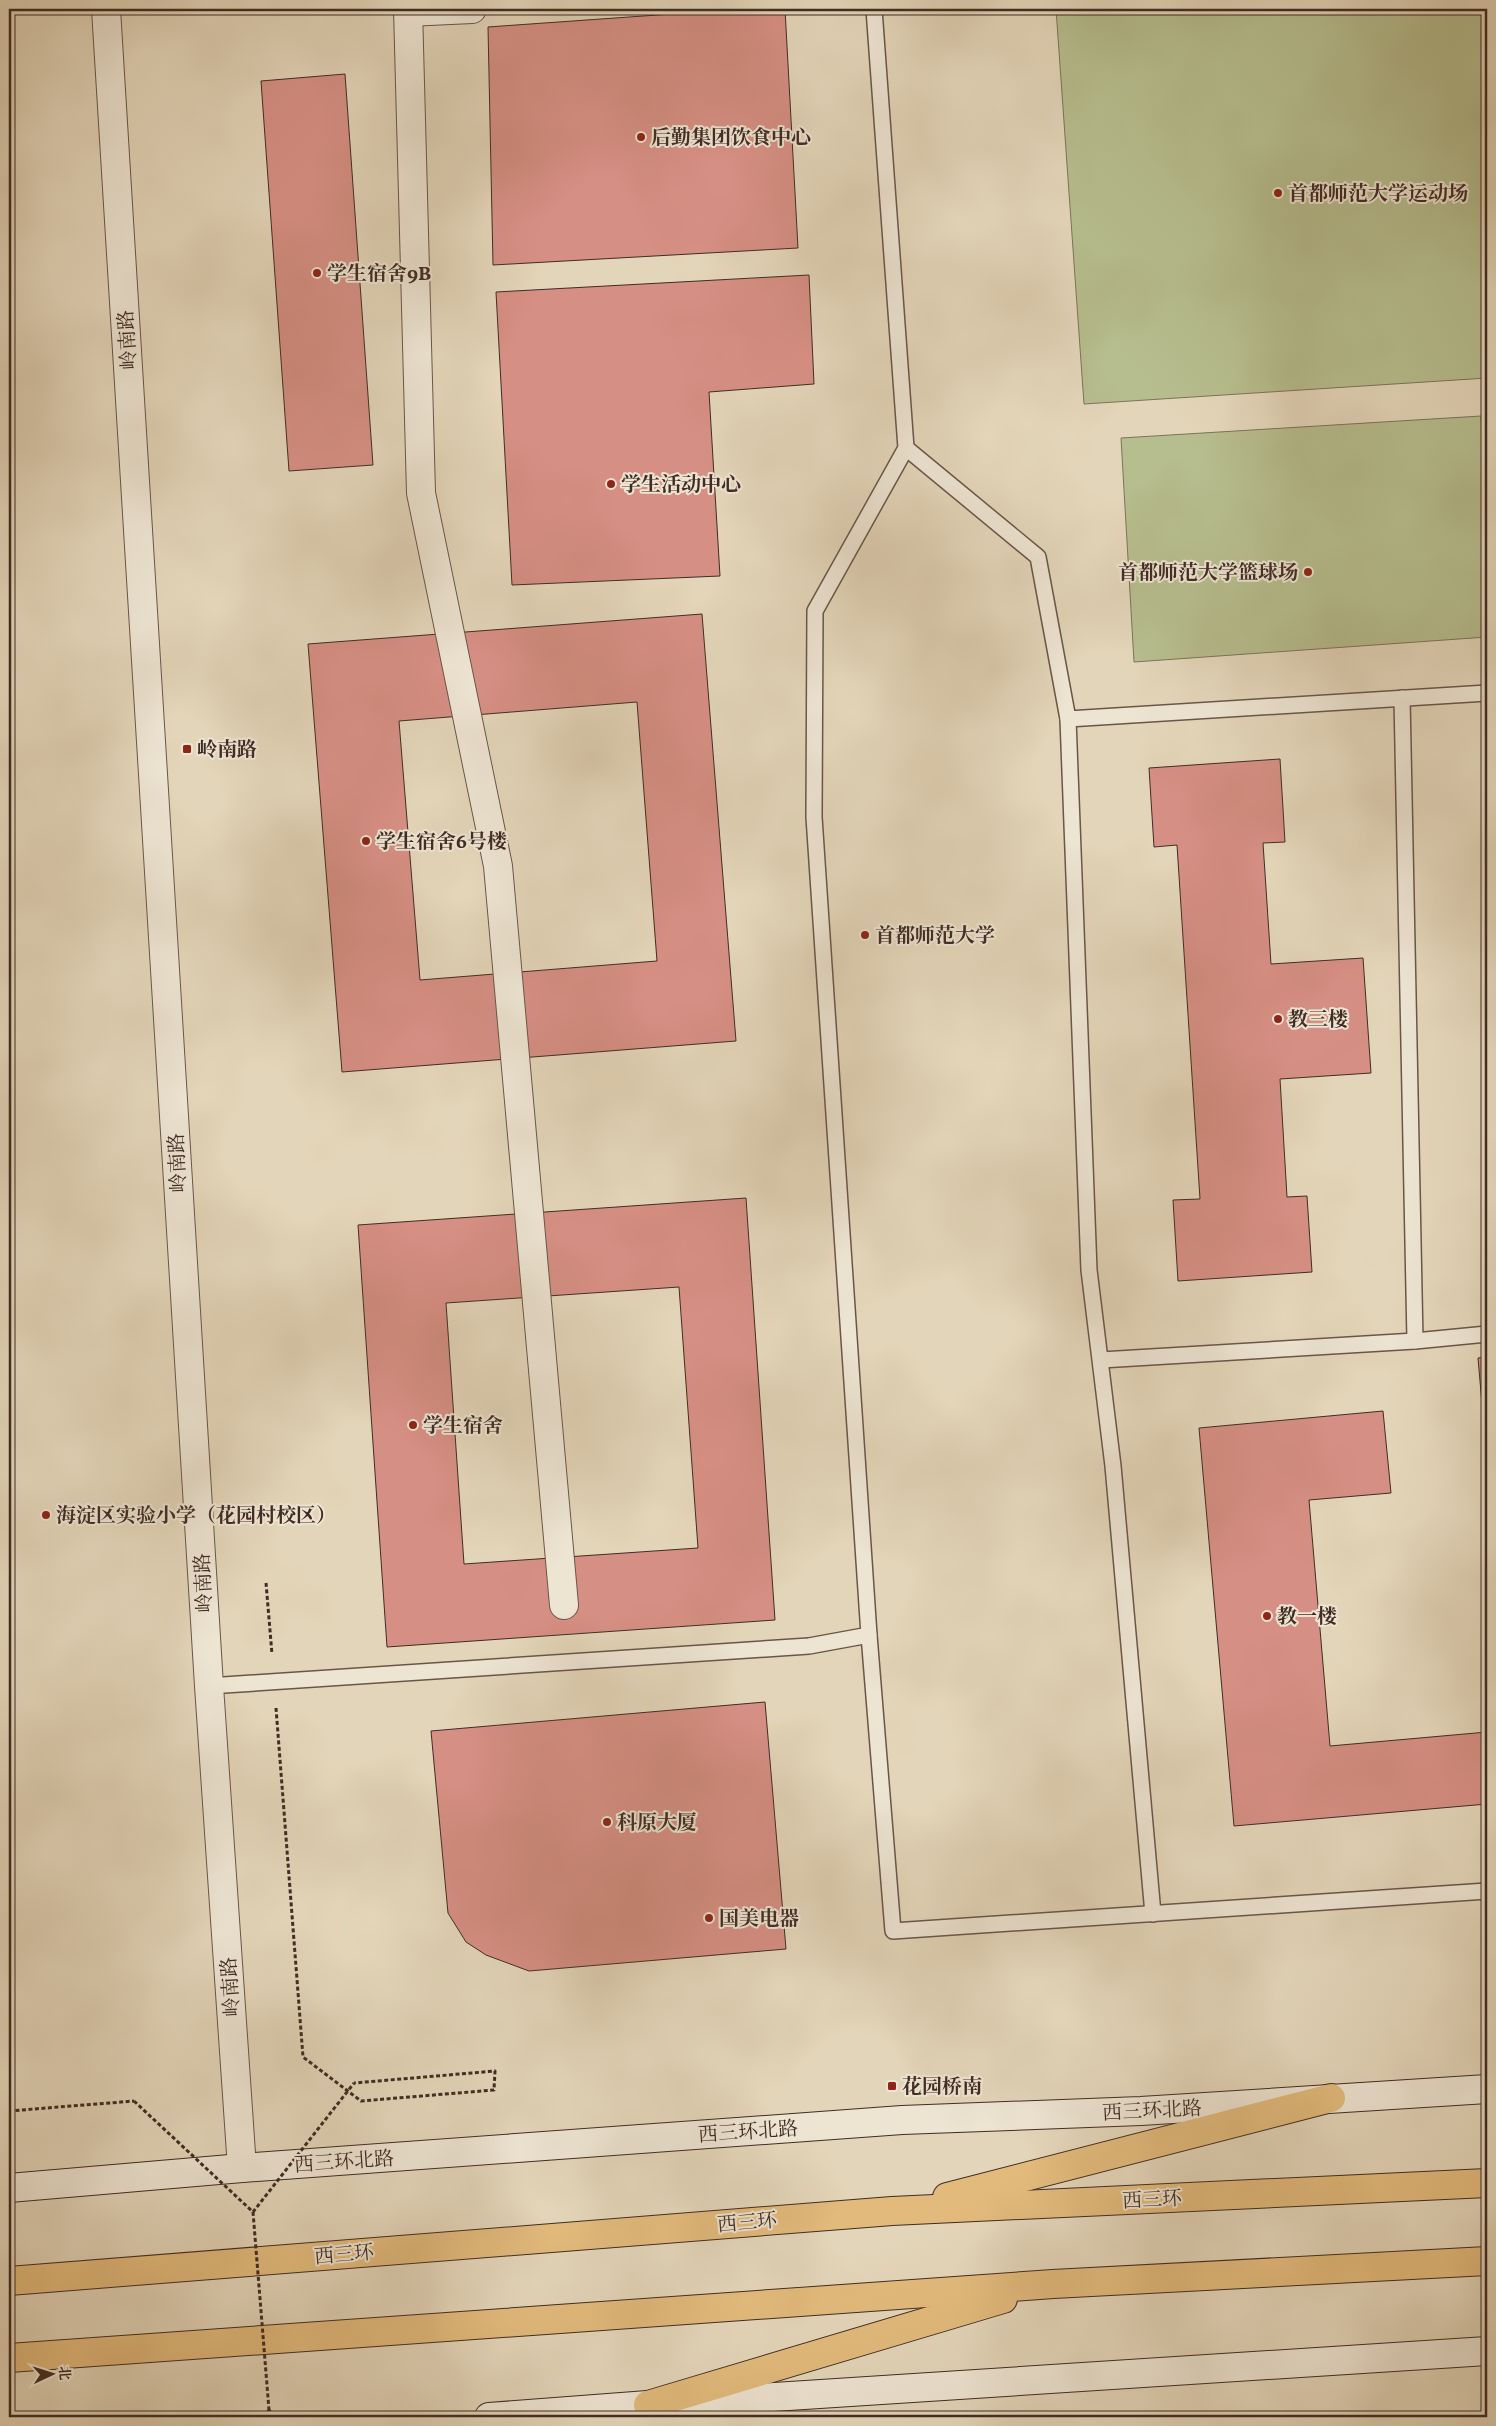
<svg xmlns="http://www.w3.org/2000/svg" width="1496" height="2426" font-family="Vollkorn,'Noto Serif SC',serif">
<rect width="100%" height="100%" fill="#e3d5b9"/>
<filter id="stains"><feTurbulence type="fractalNoise" baseFrequency=".004" numOctaves="4"/><feColorMatrix values="0 0 0 0 .2 0 0 0 0 .09 0 0 0 0 .02 0 0 0 .5 -.17"/></filter>
<radialGradient id="worn" r=".72"><stop offset=".6" stop-color="#630" stop-opacity="0"/><stop offset="1" stop-color="#630" stop-opacity=".3"/></radialGradient>
<g fill="#b6bd8e" stroke="#7c7459">
<polygon points="1056,9 1487,9 1487,378 1084,404"/>
<polygon points="1481,416 1487,507 1487,637 1134,662 1121,438"/>
</g>
<g fill="#d68f84" stroke="#412c24" fill-rule="evenodd">
<polygon points="742,9 785,9 798,248 493,265 488,27"/>
<polygon points="345,74 373,465 289,471 261,81"/>
<polygon points="809,275 814,384 709,392 720,576 512,585 496,292"/>
<path d="M702,614L736,1041L342,1072L308,644ZM637,702L657,961L420,980L399,721Z"/>
<polygon points="1280,759 1285,842 1263,843 1271,964 1363,958 1371,1073 1280,1079 1287,1197 1307,1196 1312,1272 1178,1281 1173,1200 1200,1199 1177,845 1154,847 1149,768"/>
<path d="M746,1198L775,1620L387,1647L358,1225ZM679,1287L698,1548L464,1564L446,1303Z"/>
<polygon points="1487,1357 1487,1462 1478,1358"/>
<polygon points="1383,1411 1391,1493 1309,1500 1330,1746 1487,1732 1487,1804 1234,1826 1199,1428"/>
<polygon points="765,1702 786,1949 529,1971 486,1955 466,1942 448,1913 431,1731"/>
</g>
<g fill="none" stroke-linecap="round" stroke-linejoin="round">
<g stroke="#6a5649" stroke-width="18">
<g id="lane">
<polyline points="906,448 1038,557 1068,719 1487,693"/>
<polyline points="1402,698 1415,1341"/>
<polyline points="1068,719 1089,1270 1113,1466 1153,1914"/>
<polyline points="1101,1360 1415,1341 1487,1334"/>
<polyline points="869,1635 893,1931 1487,1891"/>
<polyline points="209,1686 809,1646 869,1635 814,817 815,611 906,448 874,9"/>
</g>
</g>
<g stroke="#6a5649" stroke-width="30">
<g id="street">
<polyline points="106,9 209,1686 242,2168"/>
<polyline points="408,9 421,493 498,866 564,1605"/>
<polyline points="408,12 472,9"/>
</g>
</g>
<g stroke="#412c24" stroke-width="30">
<g id="secondary">
<polyline points="9,2188 242,2168 902,2120 1141,2111 1487,2089"/>
<polyline points="489,2417 648,2405 1487,2351"/>
</g>
</g>
<g stroke="#412c24" stroke-width="30">
<g id="highway">
<polyline points="947,2197 1331,2098"/>
<polyline points="9,2281 892,2211 1487,2183"/>
<polyline points="9,2358 1053,2284 1487,2261"/>
<polyline points="648,2405 1003,2299"/>
</g>
</g>
<g stroke="#412c24" stroke-width="3" stroke-dasharray="4 2.5" stroke-linecap="butt">
<polyline points="266,1583 272,1654"/>
<polyline points="276,1708 303,2057 361,2101 494,2090 495,2071 354,2083"/>
<polyline points="9,2111 134,2101"/>
<polyline points="264,2417 269,2410 275,2417"/>
</g>
<use href="#lane" stroke="#ede4d2" stroke-width="15"/>
<use href="#street" stroke="#ede4d2" stroke-width="28"/>
<use href="#secondary" stroke="#ede4d2" stroke-width="28"/>
<use href="#highway" stroke="#e2ba7c" stroke-width="28"/>
<g stroke="#412c24" stroke-width="3" stroke-dasharray="4 2.5" stroke-linecap="butt">
<polyline points="134,2101 253,2212 354,2083"/>
<polyline points="253,2212 269,2410"/>
</g>
</g>
<g fill="#8f2418" stroke="#ede4d2" stroke-width="2">
<circle cx="641" cy="137" r="5"/>
<circle cx="1278" cy="193" r="5"/>
<circle cx="317" cy="273" r="5"/>
<circle cx="611" cy="484" r="5"/>
<circle cx="1308" cy="572" r="5"/>
<rect x="182" y="744" width="10" height="10" rx="2.5"/>
<circle cx="366" cy="841" r="5"/>
<circle cx="865" cy="935" r="5"/>
<circle cx="1278" cy="1019" r="5"/>
<circle cx="413" cy="1425" r="5"/>
<circle cx="46" cy="1515" r="5"/>
<circle cx="1267" cy="1616" r="5"/>
<circle cx="607" cy="1822" r="5"/>
<circle cx="709" cy="1918" r="5"/>
<rect x="887" y="2081" width="10" height="10" rx="2.5"/>
</g>
<g text-anchor="middle" stroke-width="4" stroke-linejoin="round" paint-order="stroke">
<g font-size="20" font-weight="bold" fill="#412c24" stroke="#ede4d2" text-anchor="start">
<text x="651" y="144">后勤集团饮食中心</text>
<text x="1288" y="200">首都师范大学运动场</text>
<text x="327" y="280">学生宿舍9B</text>
<text x="621" y="491">学生活动中心</text>
<text x="1298" y="579" text-anchor="end">首都师范大学篮球场</text>
<text x="197" y="756">岭南路</text>
<text x="376" y="848">学生宿舍6号楼</text>
<text x="875" y="942">首都师范大学</text>
<text x="1288" y="1026">教三楼</text>
<text x="423" y="1432">学生宿舍</text>
<text x="56" y="1522">海淀区实验小学（花园村校区）</text>
<text x="1277" y="1623">教一楼</text>
<text x="617" y="1829">科原大厦</text>
<text x="719" y="1925">国美电器</text>
<text x="902" y="2093">花园桥南</text>
</g>
<g font-size="20" fill="#412c24" stroke="#ede4d2">
<text transform="translate(127 340) rotate(-94)" y="7">岭南路</text>
<text transform="translate(177 1163) rotate(-93)" y="7">岭南路</text>
<text transform="translate(203 1583) rotate(-93)" y="7">岭南路</text>
<text transform="translate(230 1987) rotate(-94)" y="7">岭南路</text>
<text transform="translate(1152 2110) rotate(-3)" y="7">西三环北路</text>
<text transform="translate(748 2131) rotate(-4)" y="7">西三环北路</text>
<text transform="translate(344 2161) rotate(-4)" y="7">西三环北路</text>
<text transform="translate(1152 2199) rotate(-3)" y="7">西三环</text>
<text transform="translate(747 2222) rotate(-5)" y="7">西三环</text>
<text transform="translate(344 2254) rotate(-5)" y="7">西三环</text>
</g>
</g>
<rect width="1496" height="2426" fill="none" stroke="#e3d5b9" stroke-width="30"/>
<rect x="10" y="10" width="1476" height="2406" fill="none" stroke="#412c24" stroke-width="2.5"/>
<rect x="15" y="15" width="1466" height="2396" fill="none" stroke="#412c24"/>
<g transform="translate(52 2374) rotate(86)" stroke="#ede4d2" stroke-width="4" paint-order="stroke">
<path d="M0-4L9 19L0 12L-9 19Z" fill="#412c24"/>
<text y="-8" font-size="14" font-weight="bold" text-anchor="middle" fill="#412c24">北</text>
</g>
<rect width="100%" height="100%" filter="url(#stains)"/>
<rect width="100%" height="100%" fill="url(#worn)"/>
</svg>
